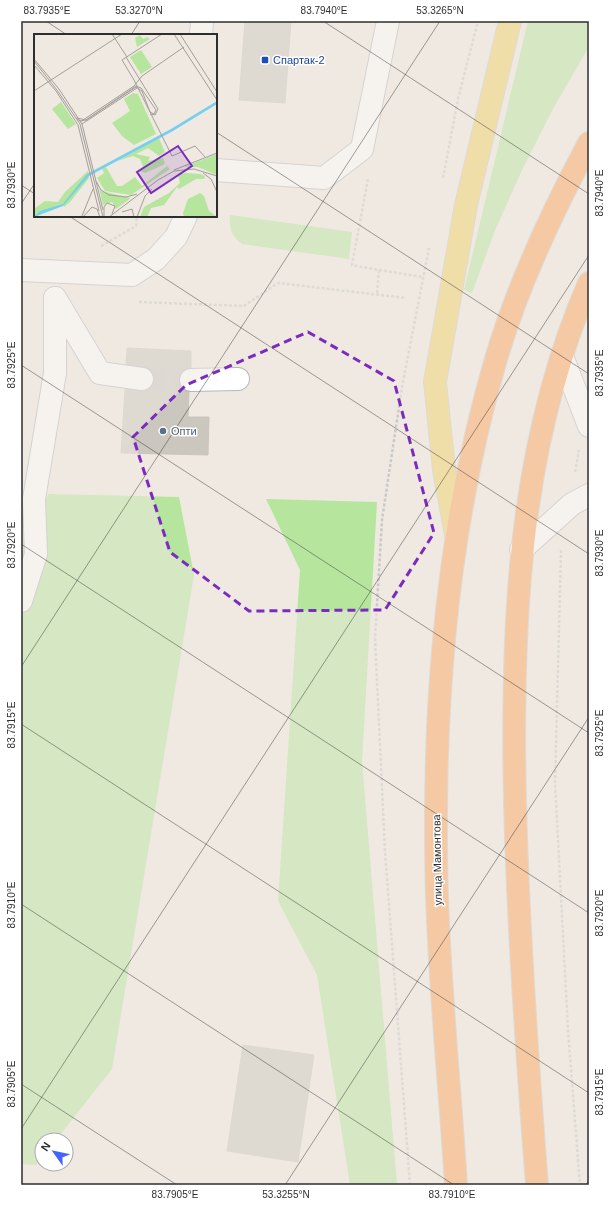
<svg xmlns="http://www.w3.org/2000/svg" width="610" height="1206" font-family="Helvetica,sans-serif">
<rect width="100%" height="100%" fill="#efe9e1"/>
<g fill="#b6e59e">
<polygon points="528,21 589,21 589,47 555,105 522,170 496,228 472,293 464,290"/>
<path d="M230,215L352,232L349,259L242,244C231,236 229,228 230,215Z"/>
<polygon points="49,494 179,497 194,575 112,1069 56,1140 42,1140 42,1157 36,1165 21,1164 21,538"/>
<polygon points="266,499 377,502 362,761 397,1185 350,1185 317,975 278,901 300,570"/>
</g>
<g fill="#cbc7bf" stroke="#cbc5ba">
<polygon points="245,21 291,21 285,103 239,100"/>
<polygon points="127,348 191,351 191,368 185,369 180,374 179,381 181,387 189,392 188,417 209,417 208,455 121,453 125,389 146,391 152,386 154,380 153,374 149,369 126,364"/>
<polygon points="243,1045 314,1055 298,1162 227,1151"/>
</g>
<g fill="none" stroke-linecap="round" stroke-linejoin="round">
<polyline stroke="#c8c4bd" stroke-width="22" stroke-dasharray="22 11" stroke-linecap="butt" points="142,379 191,380"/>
<g stroke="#b4b7c1" stroke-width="24">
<g id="minor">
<polyline points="201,35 202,21"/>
<polyline points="216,170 324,178 362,149 388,21"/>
<polyline points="21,270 132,275 156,259 176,237 186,216"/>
<polyline points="55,298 100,373 142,379"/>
<polyline points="562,356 589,426"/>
<polyline points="191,380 238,379"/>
<polyline points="521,550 572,504 589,495"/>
<polyline points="21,601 36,554 34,499 55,373 55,298"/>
</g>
</g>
<g stroke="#c9c9c9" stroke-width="24">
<polyline id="major" points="456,535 444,470 435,382 466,205 510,21"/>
</g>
<g stroke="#c9c9c9" stroke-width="24">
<g id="highway">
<path d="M456,1185C450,1089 440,992 437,896C436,871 436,846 436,821C436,665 452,509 496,359C518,284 552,212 589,143"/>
<path d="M537,1185C527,1057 518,929 515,801C511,626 518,446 589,283"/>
</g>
</g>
<g stroke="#c9c9c9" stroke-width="2.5" stroke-dasharray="3 2" stroke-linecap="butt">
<polyline points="443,178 458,99 478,21"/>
<polyline points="368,179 352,265 379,270 377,294"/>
<polyline points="101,246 136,226 137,216"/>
<polyline points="379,270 423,277"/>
<polyline points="139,302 244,306 278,283 406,298"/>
<polyline points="575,472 579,450"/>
<polyline points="561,550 555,783 568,1030 580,1185"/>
<polyline points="410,1185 385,851 375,639 382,520 402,387 429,248"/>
</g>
<use href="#minor" stroke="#fff" stroke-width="22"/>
<use href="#major" stroke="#f2d163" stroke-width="22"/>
<use href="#highway" stroke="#ffa35c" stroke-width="22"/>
</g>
<path d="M0 0H610V1206H0ZM308,332L394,381L434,533L385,610L249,611L170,552L133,437L186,385Z" fill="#efe9e1" fill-opacity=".55" fill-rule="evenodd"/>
<path fill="none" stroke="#7b2cbf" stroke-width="3" stroke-dasharray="8 5" stroke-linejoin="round" d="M308,332L394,381L434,533L385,610L249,611L170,552L133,437L186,385Z"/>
<path fill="none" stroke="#2e2e2e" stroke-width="1" stroke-opacity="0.45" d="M46,21L67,35M323,21L589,194M131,35L140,21M216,132L589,374M21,185L35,194M21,204L35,183M69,216L589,554M21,365L589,733M21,544L589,913M21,667L440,21M21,724L589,1093M21,904L454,1185M21,1084L177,1185M21,1129L589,255M285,1185L589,717M586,1185L589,1180"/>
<rect fill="#1a4fb4" stroke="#fff" stroke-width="1.5" x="261" y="56" width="8" height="8" rx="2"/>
<circle fill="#5c6f8a" stroke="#fff" stroke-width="1.5" cx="163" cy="431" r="4"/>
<g text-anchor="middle" stroke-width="3" stroke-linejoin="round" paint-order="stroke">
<g font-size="11" fill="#164399" stroke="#fff" text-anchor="start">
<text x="273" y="64">Спартак-2</text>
</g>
<g font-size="11" fill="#4e5e75" stroke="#fff" text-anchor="start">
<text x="171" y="435">Опти</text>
</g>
<g font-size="11" fill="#2e2e2e" stroke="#fff">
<text transform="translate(437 860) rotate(-91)" y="4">улица Мамонтова</text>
</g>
</g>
<g transform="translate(34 34)">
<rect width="183" height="183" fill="#efe9e1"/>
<path d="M106,1L109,5L113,3L116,5L103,13L101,4ZM107,16L118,33L107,40L96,23ZM99,59L104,60L122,100L100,111L88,102L78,89L96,77L90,65ZM27,68L42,90L34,95L18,75ZM125,104L131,118L125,122L114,114L102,120L116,123L114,127L129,124L131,129L129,131L111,139L105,137L109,132L106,125L99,122L83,127ZM183,120V141L164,133H150ZM133,132L136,135L97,161L71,157L63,144L70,139L68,135L72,133L83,152H88L101,143L108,152ZM54,137L55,144L36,168L30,173L29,170L0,183V175L11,167L24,168L31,158ZM151,139L166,140L171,142L170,145H162L145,155L143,153L130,171L117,174L113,183H106L110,173L135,159L146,149L144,141ZM65,154L67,157L97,164L82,175L78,168L69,171ZM166,159L170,162L175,177L183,183H150L149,179L154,165Z" fill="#b6e59e"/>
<path d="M183,67V70L139,97L55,142L29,172L0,183L6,177L29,170L53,140L137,95Z" fill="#75cff0"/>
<path fill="none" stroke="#a29e99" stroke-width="1" d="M78,0L93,23M128,0L88,26L100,46L138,122L161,112L171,123M140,0L183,66M146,0L183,58M92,23L124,75L121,81L116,80M0,25L25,55L48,90L69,176M0,27L23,56L46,90L69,183M0,31L22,57L44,91L65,177M0,57L88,0M42,84L46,87L52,86L102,53L108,57L116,78L120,80L122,76L107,54L102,52L52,86L43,84M46,88L100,52L108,42L150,13M48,90L103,54M140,136L183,119M169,139L177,145L183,158M62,147L67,156L75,161L92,163L103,160M88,178L98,175L100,183M48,182L59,155M49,183L58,173L63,175L66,183M70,183V173L73,169L81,172L78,180M75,183L124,146L140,137L160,135L183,142M103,183L111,162L118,155"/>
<path fill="#7b2cbf" fill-opacity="0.15" stroke="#7b2cbf" stroke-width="2" d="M144,112L158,132L117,159L103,138Z"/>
<rect width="183" height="183" fill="none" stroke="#2e2e2e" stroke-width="2"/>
</g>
<rect width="610" height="1206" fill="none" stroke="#ffffff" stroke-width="44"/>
<g transform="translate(54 1152) rotate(303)"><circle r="19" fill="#ffffff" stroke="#ababab"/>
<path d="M0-3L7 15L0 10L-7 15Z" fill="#4264fb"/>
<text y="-6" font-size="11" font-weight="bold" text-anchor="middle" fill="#2e2e2e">N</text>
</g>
<rect x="22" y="22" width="566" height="1162" fill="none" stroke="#2e2e2e" stroke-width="1.5"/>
<g font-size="10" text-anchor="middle" fill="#2e2e2e">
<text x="47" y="14">83.7935°E</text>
<text x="139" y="14">53.3270°N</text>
<text x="324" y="14">83.7940°E</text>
<text x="440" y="14">53.3265°N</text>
<text transform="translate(11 185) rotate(-90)" y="4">83.7930°E</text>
<text transform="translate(599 193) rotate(-90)" y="4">83.7940°E</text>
<text transform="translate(11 365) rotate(-90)" y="4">83.7925°E</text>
<text transform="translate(599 373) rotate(-90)" y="4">83.7935°E</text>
<text transform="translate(11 545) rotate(-90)" y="4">83.7920°E</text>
<text transform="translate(599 553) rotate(-90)" y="4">83.7930°E</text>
<text transform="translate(11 725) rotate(-90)" y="4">83.7915°E</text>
<text transform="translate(599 733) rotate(-90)" y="4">83.7925°E</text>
<text transform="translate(11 905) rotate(-90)" y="4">83.7910°E</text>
<text transform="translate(599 913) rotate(-90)" y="4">83.7920°E</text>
<text transform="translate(11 1084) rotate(-90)" y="4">83.7905°E</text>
<text transform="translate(599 1092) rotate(-90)" y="4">83.7915°E</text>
<text x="175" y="1198">83.7905°E</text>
<text x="286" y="1198">53.3255°N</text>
<text x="452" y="1198">83.7910°E</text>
</g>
</svg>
